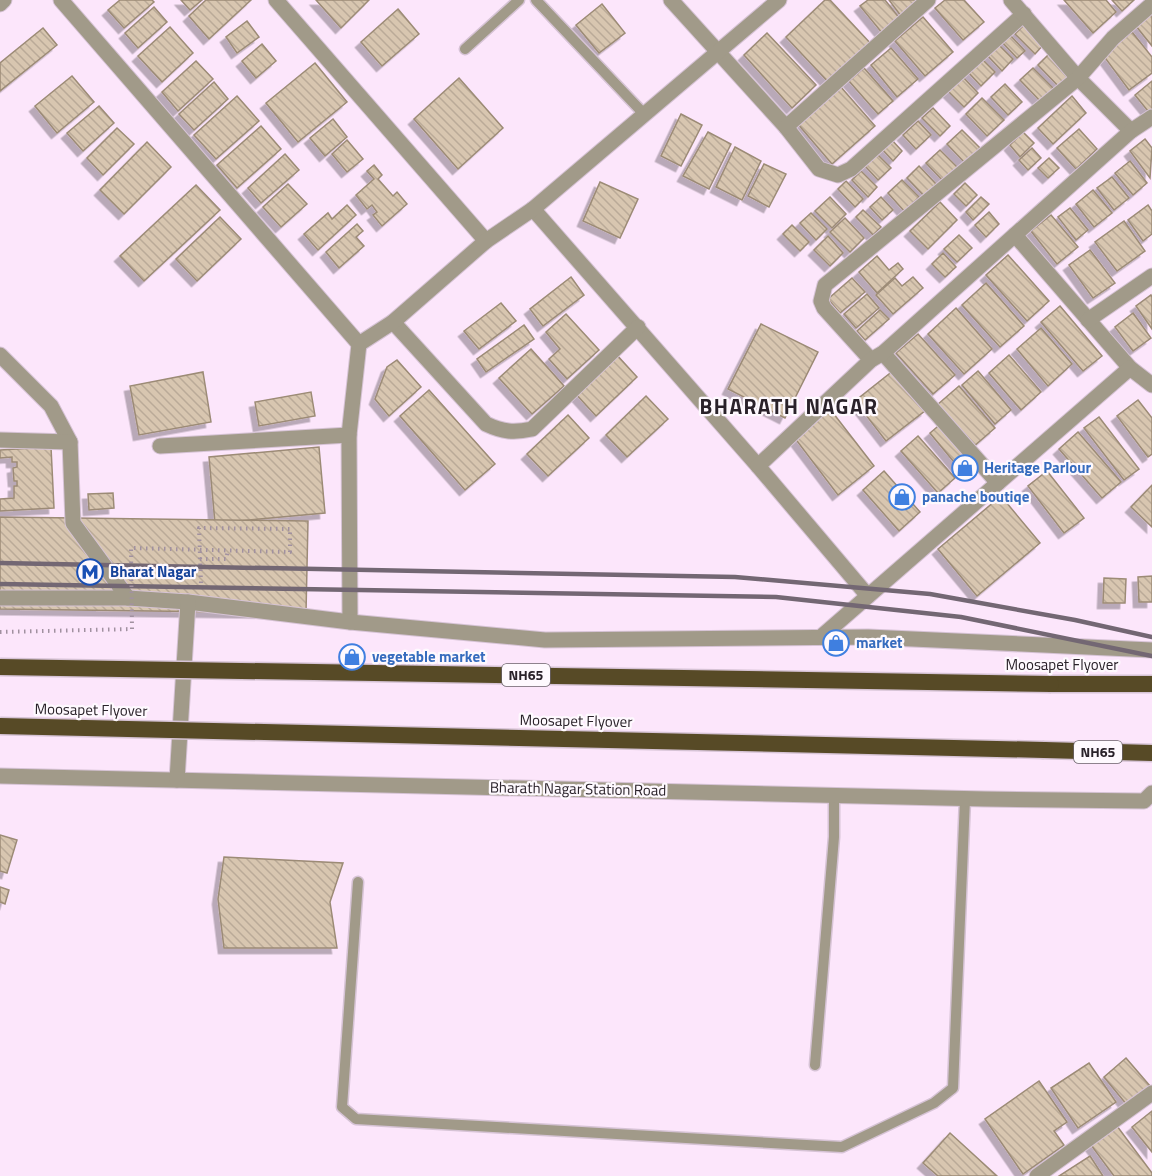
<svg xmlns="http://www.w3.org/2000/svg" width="1152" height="1176" font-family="'Titillium Web',sans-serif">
<defs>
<pattern id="building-back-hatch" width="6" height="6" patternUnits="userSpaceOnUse" patternTransform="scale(1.5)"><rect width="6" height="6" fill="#d8c6b0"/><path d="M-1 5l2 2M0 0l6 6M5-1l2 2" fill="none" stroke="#baaa98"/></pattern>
<filter id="shadow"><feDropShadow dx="-5.5" dy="5.5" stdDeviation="0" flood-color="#0004"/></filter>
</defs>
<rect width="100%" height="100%" fill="#fce6fb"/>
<g fill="url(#building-back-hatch)" stroke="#9c8b76" stroke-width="1.5" filter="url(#shadow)">
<polygon points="120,0 152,0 154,2 124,28 108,10"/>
<polygon points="181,0 202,0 190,10"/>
<polygon points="206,0 251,0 209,39 189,16"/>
<polygon points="316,0 369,0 341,28"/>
<polygon points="825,0 830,0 872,45 830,84 786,37"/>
<polygon points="868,0 885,0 901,20 883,34 860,6"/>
<polygon points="889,0 916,0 918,3 901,16"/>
<polygon points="945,0 964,0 984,22 963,40 935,8"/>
<polygon points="1064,0 1106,0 1116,12 1093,33"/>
<polygon points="1112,0 1134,0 1122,11"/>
<polygon points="602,4 625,33 599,53 576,25"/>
<polygon points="154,7 167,22 138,48 125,33"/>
<polygon points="398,9 419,34 382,66 361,42"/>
<polygon points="1152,13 1152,46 1136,26"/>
<polygon points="923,17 953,52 925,76 895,41"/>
<polygon points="247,21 259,37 237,53 226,37"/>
<polygon points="1025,24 1044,44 1035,54 1015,34"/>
<polygon points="170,27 193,53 162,82 138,56"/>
<polygon points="43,28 57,45 0,91 0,63"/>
<polygon points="1132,32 1152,57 1152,73 1129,90 1103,55"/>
<polygon points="767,33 816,85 792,108 744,55"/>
<polygon points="1009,34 1025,51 1017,58 1001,41"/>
<polygon points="262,44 276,61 256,78 242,61"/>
<polygon points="998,44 1013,59 1002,71 987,55"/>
<polygon points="891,48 918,79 897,97 871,65"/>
<polygon points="1049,54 1071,77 1060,88 1038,65"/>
<polygon points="982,59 995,72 981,86 968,72"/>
<polygon points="196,61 213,79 178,111 162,92"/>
<polygon points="315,63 347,102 298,142 266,103"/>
<polygon points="864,68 893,101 878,114 849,81"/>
<polygon points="1033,68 1054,89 1041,102 1020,80"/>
<polygon points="72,76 94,102 57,133 35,106"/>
<polygon points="963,77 978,93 964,107 948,91"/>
<polygon points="459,78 503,128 458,169 414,119"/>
<polygon points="1152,81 1152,116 1135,95"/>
<polygon points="214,82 228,99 194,130 179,114"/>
<polygon points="1005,84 1022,102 1008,115 991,97"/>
<polygon points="840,86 875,126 832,164 797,123"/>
<polygon points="237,96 259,121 216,159 194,135"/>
<polygon points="1072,96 1086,113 1053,144 1038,128"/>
<polygon points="982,98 1004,120 987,136 966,114"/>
<polygon points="99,106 114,123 83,151 67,133"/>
<polygon points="933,108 950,126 940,136 922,118"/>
<polygon points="681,114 702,125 681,166 661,156"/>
<polygon points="333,119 347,137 325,156 310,138"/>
<polygon points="918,121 931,135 916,149 903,135"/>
<polygon points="261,126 281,149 237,188 217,165"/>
<polygon points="117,128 134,144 103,175 87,158"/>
<polygon points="1079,129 1097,149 1076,169 1057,148"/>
<polygon points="962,130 980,148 965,163 947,144"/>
<polygon points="708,132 731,144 709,189 683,176"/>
<polygon points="1023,132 1034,143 1020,157 1010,145"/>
<polygon points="891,139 902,151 893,161 881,148"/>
<polygon points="1145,139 1152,148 1150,178 1130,151"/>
<polygon points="347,140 363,159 347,172 332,154"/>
<polygon points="147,142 171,167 124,214 100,190"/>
<polygon points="735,147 761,161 742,200 716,187"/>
<polygon points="1032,148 1041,158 1028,170 1019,160"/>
<polygon points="940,150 959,169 944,182 926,163"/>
<polygon points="285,154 299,170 261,203 248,188"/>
<polygon points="877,154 891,168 878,180 865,166"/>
<polygon points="1049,158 1059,168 1048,178 1038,168"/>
<polygon points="1130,161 1147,183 1133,195 1115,173"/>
<polygon points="764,164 786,174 769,207 748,196"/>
<polygon points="374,165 382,175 378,179 393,196 397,192 407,204 382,226 373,215 377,212 372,205 367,209 356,195 374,179 367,171"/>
<polygon points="919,166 936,184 924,196 907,178"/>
<polygon points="861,171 877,187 868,197 852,180"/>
<polygon points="1112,177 1129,198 1114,210 1097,188"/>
<polygon points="902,180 919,197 905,212 888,193"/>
<polygon points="846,181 863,199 855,207 838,189"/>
<polygon points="600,182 638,199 620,238 583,221"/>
<polygon points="965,183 977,195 966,206 954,194"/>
<polygon points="288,184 307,204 281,227 263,207"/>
<polygon points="196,185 220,210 144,281 120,256"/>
<polygon points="1093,190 1112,213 1094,227 1076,204"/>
<polygon points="830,197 846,214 832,228 815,211"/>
<polygon points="881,197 893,210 882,220 870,207"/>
<polygon points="981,197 989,204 973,220 966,212"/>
<polygon points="940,202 957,220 928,249 910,231"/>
<polygon points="347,205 356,215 318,250 304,234 328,213 332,219"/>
<polygon points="1148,205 1152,211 1152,234 1143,241 1128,220"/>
<polygon points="1070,208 1088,230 1076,240 1058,217"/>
<polygon points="863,210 881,227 873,235 856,217"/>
<polygon points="989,212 999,224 986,237 975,225"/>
<polygon points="811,213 827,229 816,240 800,223"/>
<polygon points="1051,215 1078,247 1057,264 1031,231"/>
<polygon points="220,217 241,239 197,281 176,259"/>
<polygon points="845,218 864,238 850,252 830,232"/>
<polygon points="1124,221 1145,251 1117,271 1095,242"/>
<polygon points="357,224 363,231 356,237 364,246 339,268 326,252"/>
<polygon points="792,225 809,242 800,251 783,234"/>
<polygon points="959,235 972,248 957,262 944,249"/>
<polygon points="828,236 843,253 830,266 814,250"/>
<polygon points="1090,250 1115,283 1093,298 1069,265"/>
<polygon points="943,253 956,267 945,277 932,264"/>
<polygon points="1008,255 1049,301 1027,321 986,275"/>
<polygon points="877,256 889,270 898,263 903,269 877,293 859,272"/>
<polygon points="571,277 584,295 543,326 530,309"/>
<polygon points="913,277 923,288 893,314 876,295 895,278 902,286"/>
<polygon points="852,278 865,292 840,313 828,299"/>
<polygon points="986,283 1024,326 1000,347 962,305"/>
<polygon points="867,294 879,308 856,328 844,314"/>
<polygon points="1151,295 1152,297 1152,329 1136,306"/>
<polygon points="501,303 516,321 479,349 464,331"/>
<polygon points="1060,306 1102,356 1083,371 1041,322"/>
<polygon points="956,308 992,349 964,374 928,334"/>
<polygon points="880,310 889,319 865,340 857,331"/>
<polygon points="1133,313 1151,338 1133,351 1115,327"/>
<polygon points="566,314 599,350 567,379 549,359 560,349 546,332"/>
<polygon points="761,324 818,352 785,418 728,389"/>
<polygon points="524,325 534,339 486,372 477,359"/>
<polygon points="1041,328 1072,364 1048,386 1017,349"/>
<polygon points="918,334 955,375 933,394 896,353"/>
<polygon points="531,349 564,386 532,414 499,378"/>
<polygon points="616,354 637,377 596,416 575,393"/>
<polygon points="1009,355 1041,392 1021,410 989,373"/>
<polygon points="397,360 421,387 389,416 375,399 387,367"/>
<polygon points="894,370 926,410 886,441 855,401"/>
<polygon points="978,371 1011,410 995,424 962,385"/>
<polygon points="203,372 211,422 139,435 130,386"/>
<polygon points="959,386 995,428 973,447 937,405"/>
<polygon points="429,390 495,464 465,490 400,416"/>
<polygon points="311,392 315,416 259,426 255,402"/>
<polygon points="646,396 668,419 627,457 606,435"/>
<polygon points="1138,400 1152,418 1152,454 1148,457 1117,416"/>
<polygon points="830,409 874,466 838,495 794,437"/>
<polygon points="568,415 589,438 548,476 527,454"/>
<polygon points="1099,417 1139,469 1124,480 1084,428"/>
<polygon points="943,422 975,462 963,473 930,433"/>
<polygon points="1078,432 1121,482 1102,498 1059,449"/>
<polygon points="918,436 955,478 938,493 901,451"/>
<polygon points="51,447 54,508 0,511 0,499 14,498 14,486 17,486 17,481 14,481 13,468 17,467 17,462 12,462 12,457 0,458 0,450"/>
<polygon points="319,447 325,513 215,523 209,457"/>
<polygon points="884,471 920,512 899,531 863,490"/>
<polygon points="1047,471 1084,518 1064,533 1028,486"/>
<polygon points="1152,485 1152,527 1131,507"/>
<polygon points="113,493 114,508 89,510 88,494"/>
<polygon points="1001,496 1040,543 977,596 938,549"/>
<polygon points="0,517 308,521 306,613 0,609"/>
<polygon points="1152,576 1152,602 1139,602 1138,577"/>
<polygon points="1104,578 1126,579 1125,603 1103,603"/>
<polygon points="0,835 17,840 7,873 0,871"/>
<polygon points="224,857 343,863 330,902 337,948 224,948 218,899"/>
<polygon points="0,887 9,890 5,904 0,902"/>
<polygon points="1126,1058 1150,1086 1127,1105 1104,1077"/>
<polygon points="1089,1063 1116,1102 1078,1128 1051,1088"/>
<polygon points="1039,1081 1067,1122 1054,1131 1064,1145 1023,1174 985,1119"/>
<polygon points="1152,1111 1152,1152 1132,1127"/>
<polygon points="1117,1126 1152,1173 1152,1176 1114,1176 1091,1145"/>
<polygon points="950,1133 997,1176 938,1176 923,1163"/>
<polygon points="1090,1156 1103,1176 1059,1176"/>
</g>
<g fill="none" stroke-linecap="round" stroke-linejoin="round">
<g stroke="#d6c3d5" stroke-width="13">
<g id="service">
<polyline points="536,0 644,114"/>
<polyline points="465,49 519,0"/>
<polyline points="358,882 342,1107 356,1119 842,1147 934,1103 953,1088 965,799"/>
<polyline points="815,1065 834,837 834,795"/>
</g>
</g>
<g stroke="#d6c3d5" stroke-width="17">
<g id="minor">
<polyline points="61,0 359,344 349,435 350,622"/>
<polyline points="276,0 486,241"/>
<polyline points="671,0 786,127 819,169 838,175 851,169 1024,14"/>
<polyline points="1011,0 1078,78 1131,131"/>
<polyline points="0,4 4,0"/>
<polyline points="786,127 928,0"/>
<polyline points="533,209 758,466 868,596"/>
<polyline points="1015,235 1130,368 1152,385"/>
<polyline points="1088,320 1152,276"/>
<path d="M393,322L486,424C503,432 514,433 532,429L638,327"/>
<polyline points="359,344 393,322 486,241 533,209 779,0"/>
<polyline points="883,353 998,483"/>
<polyline points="0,355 51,406 70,442 73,523 128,598"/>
<polyline points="871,360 824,308 821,301 825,285 1078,78 1113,38 1152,4"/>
<polyline points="0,440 70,442"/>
<polyline points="160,446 349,435"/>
<polyline points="758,466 871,360 883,353 1131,131 1152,117"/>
<polyline points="821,637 1130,368"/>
<polyline points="1037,1176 1152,1093"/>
</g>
</g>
<g stroke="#d6c3d5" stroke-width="17">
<g id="tertiary">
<polyline points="0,598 128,598 188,602 350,622 545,640 868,637 1152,650"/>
<polyline points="0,776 985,799 1144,801 1152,793"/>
<polyline points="177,780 188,602"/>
</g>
</g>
<g stroke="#d6c3d5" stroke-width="19">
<g id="trunk">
<polyline points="1051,684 1152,684"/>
<polyline points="1044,750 1152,753"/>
</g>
</g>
<g stroke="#a191a0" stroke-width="4" stroke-dasharray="1.5 4.5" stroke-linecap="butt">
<polyline points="200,559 226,559 228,550"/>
<polyline points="201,583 199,528 290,529"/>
<polyline points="0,632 132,629"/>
</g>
<use href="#service" stroke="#a19a89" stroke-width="10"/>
<use href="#minor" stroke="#a19a89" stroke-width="15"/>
<use href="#tertiary" stroke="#a19a89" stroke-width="15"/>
<use href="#trunk" stroke="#574a26" stroke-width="16"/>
<g stroke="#736773" stroke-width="4.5">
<polyline points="0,563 735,577 930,594 1075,620 1152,637"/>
<polyline points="0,584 776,597 961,617 1152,656"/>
</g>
<g stroke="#d6c3d5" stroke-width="19" stroke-linecap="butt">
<g id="trunk-bridge">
<polyline points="0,667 1051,684"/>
<polyline points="0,726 1044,750"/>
</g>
</g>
<polyline stroke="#a191a0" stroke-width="4" stroke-dasharray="1.5 4.5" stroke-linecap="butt" points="132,629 131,548 290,552 290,529"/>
<use href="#trunk-bridge" stroke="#574a26" stroke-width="16"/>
</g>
<defs>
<g id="shop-ring" transform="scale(1.35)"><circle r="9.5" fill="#fef9fe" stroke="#3f7fe0" stroke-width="1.5"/><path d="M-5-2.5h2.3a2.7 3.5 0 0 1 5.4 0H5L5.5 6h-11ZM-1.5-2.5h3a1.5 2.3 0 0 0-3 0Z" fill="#3f7fe0"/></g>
<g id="metro-ring" transform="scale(1.35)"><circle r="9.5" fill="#fef9fe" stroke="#1a4fb4" stroke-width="1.5"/><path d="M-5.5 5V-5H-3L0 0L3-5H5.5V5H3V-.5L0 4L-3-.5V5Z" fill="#1a4fb4"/></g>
</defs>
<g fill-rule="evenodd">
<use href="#shop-ring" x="965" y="468"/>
<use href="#shop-ring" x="902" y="497"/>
<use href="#metro-ring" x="90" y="572"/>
<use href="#shop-ring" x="836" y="643"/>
<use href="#shop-ring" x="352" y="657"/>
</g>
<g text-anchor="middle" stroke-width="4.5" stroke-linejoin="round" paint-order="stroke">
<g fill="#fef9fe" stroke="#6a626a" stroke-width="1.5">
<rect x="502" y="664" width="48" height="22" rx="4.5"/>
<rect x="1074" y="741" width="48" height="22" rx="4.5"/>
</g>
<g font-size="14" font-weight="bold" fill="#2a222a">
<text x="526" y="680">NH65</text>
<text x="1098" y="757">NH65</text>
</g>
<g font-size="15" font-weight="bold" fill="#366cbe" stroke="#fef9fe" text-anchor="start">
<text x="984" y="473">Heritage Parlour</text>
<text x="922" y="502">panache boutiqe</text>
<text x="856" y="648">market</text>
<text x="372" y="662">vegetable market</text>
</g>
<g font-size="15" font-weight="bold" fill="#164399" stroke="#fef9fe" text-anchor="start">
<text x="110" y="577">Bharat Nagar</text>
</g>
<g font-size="15" fill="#2a222a" stroke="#fef9fe">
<text x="1062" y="670">Moosapet Flyover</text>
<text transform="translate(91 710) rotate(1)" y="5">Moosapet Flyover</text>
<text transform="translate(576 721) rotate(1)" y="5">Moosapet Flyover</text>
<text transform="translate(578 789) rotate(1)" y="5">Bharath Nagar Station Road</text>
</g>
<g font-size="21" font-weight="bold" letter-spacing="1.5" fill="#2a222a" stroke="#fef9fe">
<text x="789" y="414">BHARATH NAGAR</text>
</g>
</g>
</svg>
